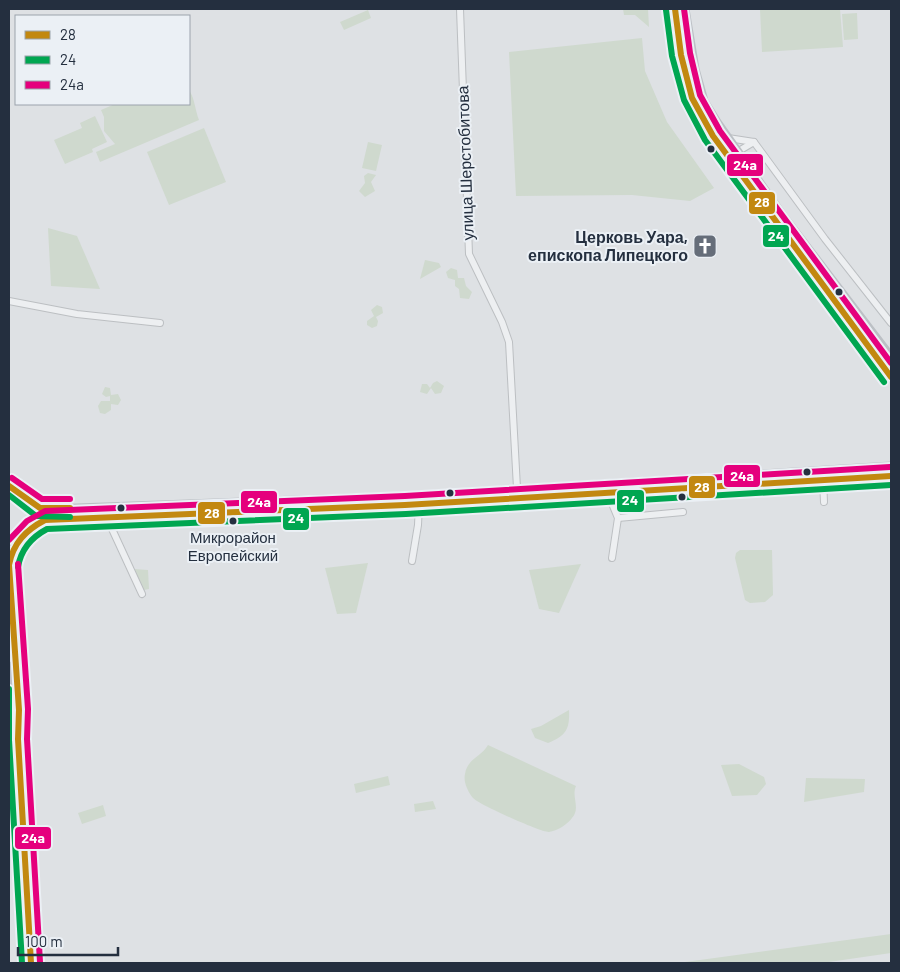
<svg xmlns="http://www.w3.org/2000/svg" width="900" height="972" font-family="Barlow,sans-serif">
<rect width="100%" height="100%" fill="#dee1e4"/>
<g fill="#cfd9ce">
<polygon points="623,9 648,9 649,27 635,15 624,15"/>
<polygon points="760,9 840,9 843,47 762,52"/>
<polygon points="368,10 371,18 344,30 340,22"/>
<polygon points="857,13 858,39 844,40 842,14"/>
<polygon points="642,38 645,71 667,122 714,188 690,201 632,195 516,196 509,52"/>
<path d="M189,90C195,99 195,110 199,120L100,162L96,152L115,144L104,131V117L101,110L115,104H189Z"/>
<polygon points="95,116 107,142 92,149 93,152 65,164 54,140 82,128 80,123"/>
<polygon points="204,128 226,182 169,205 147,152"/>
<polygon points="368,142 382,145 376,171 362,168"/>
<polygon points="368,173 376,175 371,182 375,191 365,197 359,191 365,183 364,176"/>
<polygon points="48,228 77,236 100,289 51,286"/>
<polygon points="425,260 439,263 441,267 420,279"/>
<polygon points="451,268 457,270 458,278 464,278 466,286 472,292 469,299 460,298 459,289 455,286 455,280 448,278 446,272"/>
<polygon points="377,305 382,307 383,313 376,317 378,321 377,326 372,328 367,325 367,321 374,316 371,310"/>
<polygon points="437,381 444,386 441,393 435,394 431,388 427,394 420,392 422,384 427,384 430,388 433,383"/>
<polygon points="105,387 110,388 111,395 118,394 121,400 118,405 111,404 111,410 105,414 100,413 98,406 101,401 110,401 110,396 106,397 102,394"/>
<polygon points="740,550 772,550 773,595 765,602 750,603 745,600 735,558 736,553"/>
<polygon points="368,563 356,613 337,614 325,568"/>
<polygon points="581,564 559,613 539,609 529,570"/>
<polygon points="134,569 148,570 149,589 144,590"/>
<path d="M569,710C570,729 566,736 548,743L535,738L531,729L541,726Z"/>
<path d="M488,745L576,786C571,797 581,808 572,818C568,824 557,831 549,832C542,833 478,804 473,798C468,792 463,782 465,774C467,759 481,757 488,745Z"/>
<polygon points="739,764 764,777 766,784 757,795 732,796 721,765"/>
<polygon points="388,776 390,785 356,793 354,784"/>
<polygon points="806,778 865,779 864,792 804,802"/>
<polygon points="433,801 436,809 415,812 414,804"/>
<polygon points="103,805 106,816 82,824 78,813"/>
<polygon points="891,934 891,953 822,963 678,963"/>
</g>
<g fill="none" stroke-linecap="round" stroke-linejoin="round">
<g stroke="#bcbfc2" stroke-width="8">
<g id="street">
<polyline points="460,9 469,254 502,322 509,342 517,488"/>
<polyline points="728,138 754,142 825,239 891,323"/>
<polyline points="737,152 754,142"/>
<polyline points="9,301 77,314 160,323"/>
<polyline points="823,480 824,502"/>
<polyline points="608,494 618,518 612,558"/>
<polyline points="106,516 142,594"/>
<polyline points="618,518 683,512"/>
<polyline points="412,561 418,525 419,504"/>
</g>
</g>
<use href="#street" stroke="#edeff1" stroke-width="6"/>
<g stroke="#bcc0c5" stroke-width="9">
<polyline points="675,9 681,55 692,98 713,136 891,377"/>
<polyline points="685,9 695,69 704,101 717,122 784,217 891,357"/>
<path d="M9,486C39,496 39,534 9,543"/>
<polyline points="30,503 40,508 49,509 408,496 891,466"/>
<polyline points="27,531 45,520 405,505 891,476"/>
<polyline points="9,565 19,710 18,739 31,963"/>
<polyline points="9,565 10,556 20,539"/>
<polyline points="9,666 23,963"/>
</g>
<g stroke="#ebf0f5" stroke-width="10">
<g id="bus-1">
<polyline points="675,9 681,55 692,98 713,136 891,377"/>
<polyline points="9,486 40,508 70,508"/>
<path d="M9,565C13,543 26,530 45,520L405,505L891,476"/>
<polyline points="9,565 19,710 18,739 31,963"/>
</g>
</g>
<g stroke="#ebf0f5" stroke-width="10">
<g id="bus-2">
<polyline points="666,10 672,56 684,100 705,140 884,382"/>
<polyline points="9,495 36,516 70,517"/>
<path d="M18,567C21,549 32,537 47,529L406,514L891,485"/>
<polyline points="9,689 9,740 22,963"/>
</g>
</g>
<g stroke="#ebf0f5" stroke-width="10">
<g id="bus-3">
<polyline points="684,9 690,53 700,95 720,131 891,363"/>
<polyline points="12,478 42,499 70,499"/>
<polyline points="9,540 27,521 45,511 405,496 890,467"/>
<polyline points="18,564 28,709 27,739 40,962"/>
</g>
</g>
<use href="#bus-1" stroke="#c28810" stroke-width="6"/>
<use href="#bus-2" stroke="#00a651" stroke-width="6"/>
<use href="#bus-3" stroke="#e5007d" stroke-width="6"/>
</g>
<defs>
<g id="church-square" transform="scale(1.25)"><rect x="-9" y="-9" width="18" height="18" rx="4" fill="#656d79" stroke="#ebf0f5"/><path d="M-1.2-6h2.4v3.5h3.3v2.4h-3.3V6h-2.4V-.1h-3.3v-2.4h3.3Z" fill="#fff"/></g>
</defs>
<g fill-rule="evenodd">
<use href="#church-square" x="705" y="246"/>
</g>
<g fill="#242f3f" stroke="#ebf0f5" stroke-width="2">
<circle cx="711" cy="149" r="4.5"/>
<circle cx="839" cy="292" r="4.5"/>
<circle cx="807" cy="472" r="4.5"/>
<circle cx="450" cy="493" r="4.5"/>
<circle cx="682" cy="497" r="4.5"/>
<circle cx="121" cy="508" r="4.5"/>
<circle cx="233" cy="521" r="4.5"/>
</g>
<g text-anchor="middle" stroke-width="4" stroke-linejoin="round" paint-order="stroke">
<g font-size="15" fill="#242f3f" stroke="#ebf0f5">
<text x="233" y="543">Микрорайон<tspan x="233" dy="18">Европейский</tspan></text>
</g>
<g font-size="16" fill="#242f3f" stroke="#ebf0f5">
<text transform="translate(465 163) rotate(-92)" y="6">улица Шерстобитова</text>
</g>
<g font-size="16" font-weight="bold" fill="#242f3f" stroke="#ebf0f5" text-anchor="end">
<text x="688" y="243">Церковь Уара,<tspan x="688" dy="18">епископа Липецкого</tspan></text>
</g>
</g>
<g stroke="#ebf0f5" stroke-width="2">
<rect x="726" y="153" width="38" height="24" rx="5" fill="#e5007d"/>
<rect x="748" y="191" width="28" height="24" rx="5" fill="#c28810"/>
<rect x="762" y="224" width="28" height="24" rx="5" fill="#00a651"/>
<rect x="723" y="464" width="38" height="24" rx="5" fill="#e5007d"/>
<rect x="688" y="475" width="28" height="24" rx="5" fill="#c28810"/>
<rect x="616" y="489" width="29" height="24" rx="5" fill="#00a651"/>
<rect x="240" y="490" width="38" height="24" rx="5" fill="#e5007d"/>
<rect x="197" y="501" width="29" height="24" rx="5" fill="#c28810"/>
<rect x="282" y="507" width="28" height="24" rx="5" fill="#00a651"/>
<rect x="14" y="826" width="38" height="24" rx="5" fill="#e5007d"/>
</g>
<g font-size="14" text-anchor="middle" font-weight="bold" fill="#fff">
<text x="745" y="170">24a</text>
<text x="762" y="207">28</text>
<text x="776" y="241">24</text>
<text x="742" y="481">24a</text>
<text x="702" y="492">28</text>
<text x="630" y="505">24</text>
<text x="259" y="507">24a</text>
<text x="212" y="518">28</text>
<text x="296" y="523">24</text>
<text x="33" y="843">24a</text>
</g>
<rect width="900" height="972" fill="none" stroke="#242f3f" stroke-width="20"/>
<rect x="15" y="15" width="175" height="90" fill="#ebf0f5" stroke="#9ba3ac"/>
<rect x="25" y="31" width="25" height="8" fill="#c28810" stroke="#9ba3ac"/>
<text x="60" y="40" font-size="15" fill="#242f3f">28</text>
<rect x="25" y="56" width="25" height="8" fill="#00a651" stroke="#9ba3ac"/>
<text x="60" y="65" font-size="15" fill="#242f3f">24</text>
<rect x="25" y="81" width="25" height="8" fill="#e5007d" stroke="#9ba3ac"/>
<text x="60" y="90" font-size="15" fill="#242f3f">24a</text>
<path d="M18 947v8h100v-8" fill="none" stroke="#242f3f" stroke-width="2.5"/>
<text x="25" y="947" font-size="15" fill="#242f3f" stroke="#ebf0f5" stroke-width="4" paint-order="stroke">100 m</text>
</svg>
